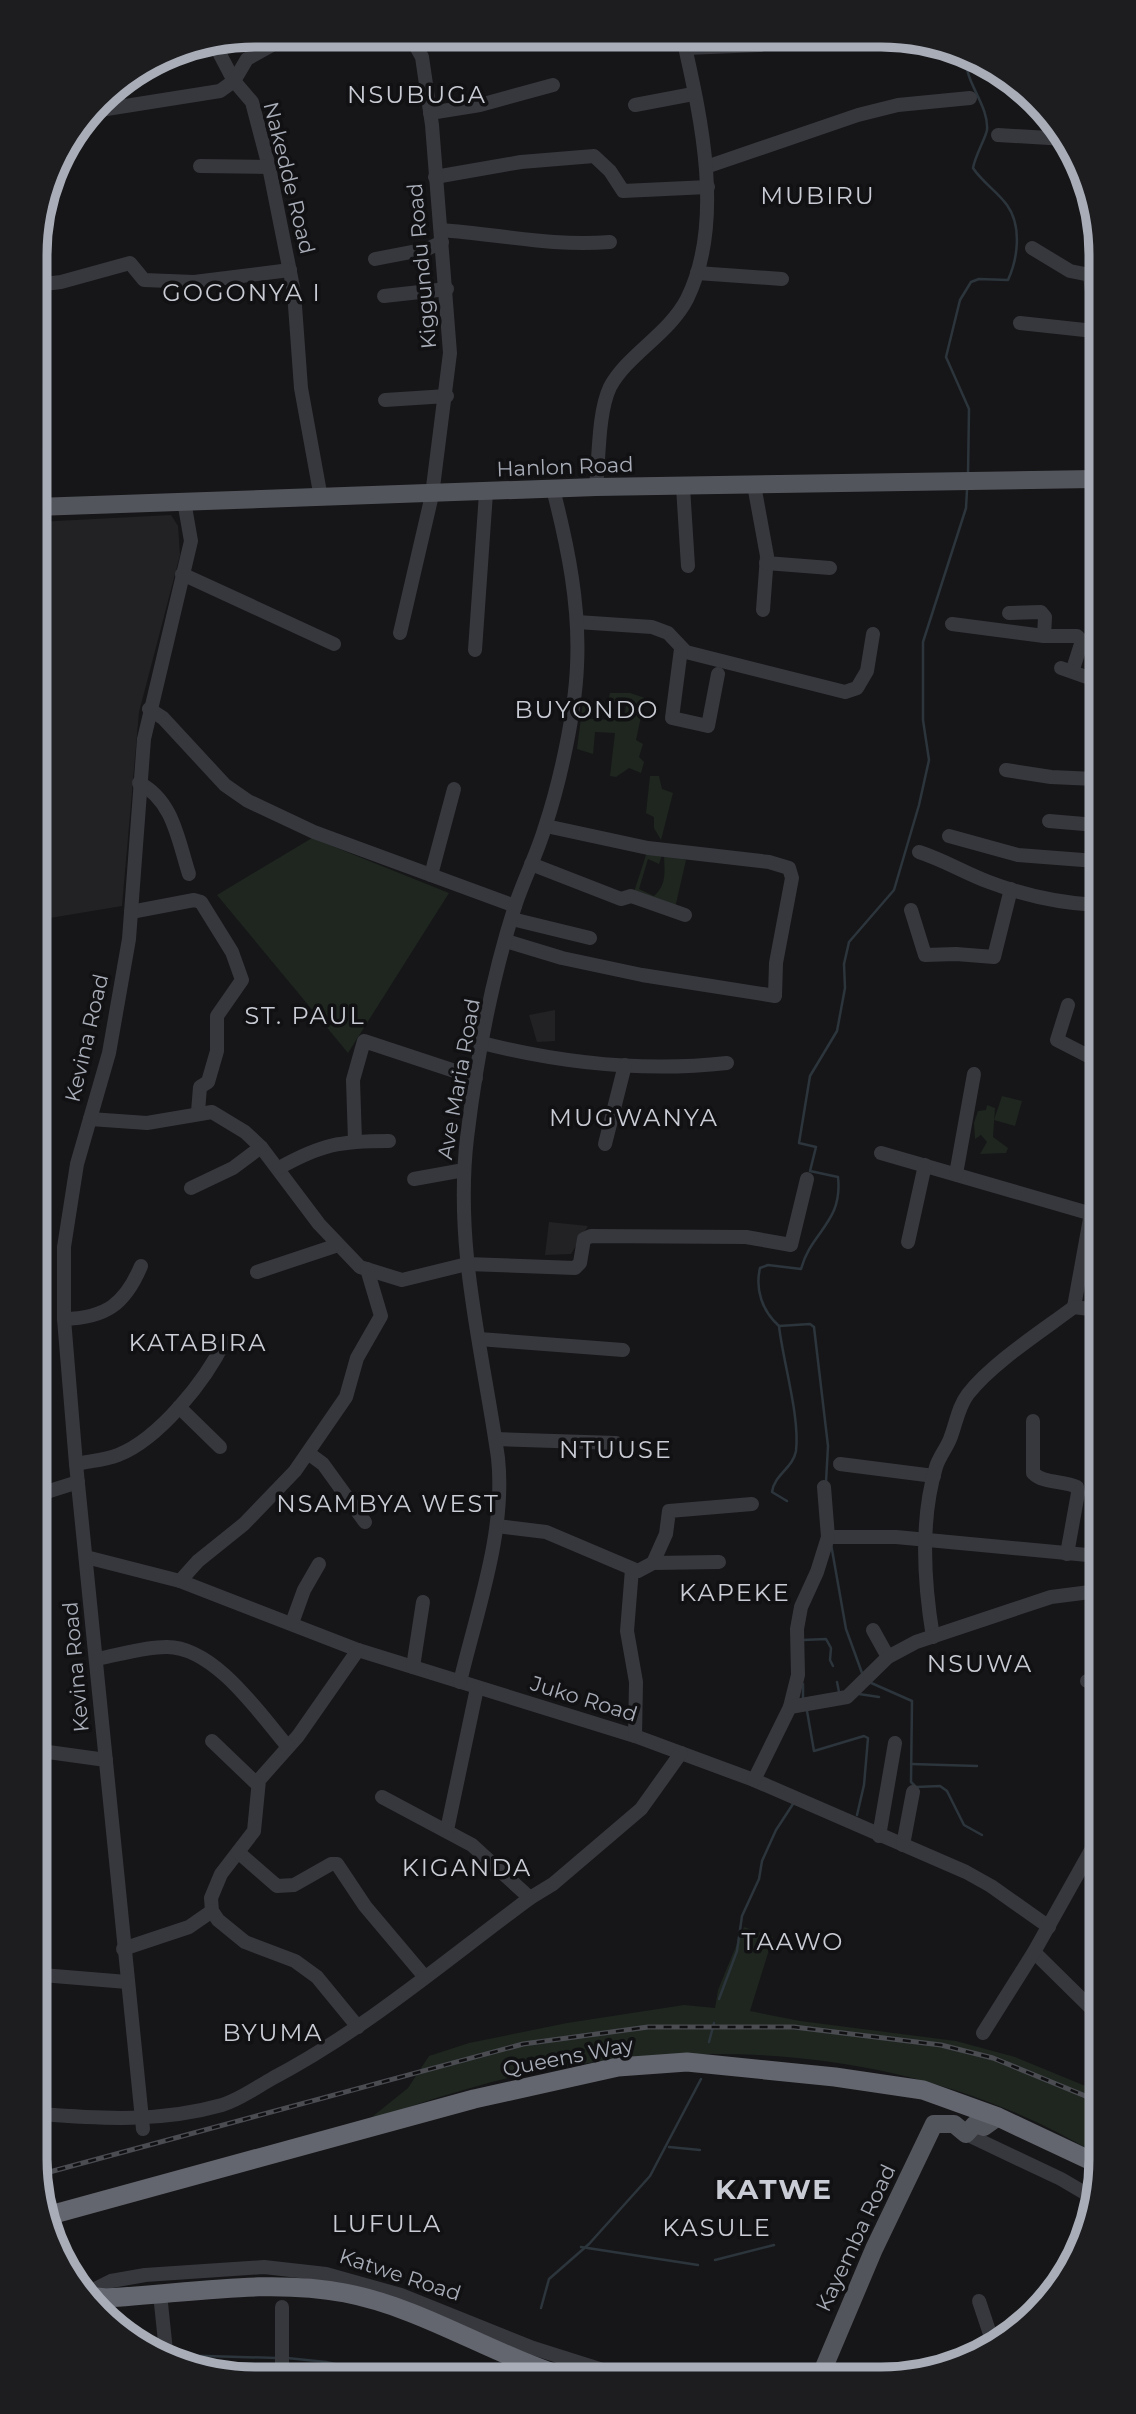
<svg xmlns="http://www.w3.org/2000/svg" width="1136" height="2414" font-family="Montserrat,sans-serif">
<rect width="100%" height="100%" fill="#161618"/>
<g fill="#222225">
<polygon points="171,515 178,526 180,555 139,712 122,906 38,920 37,522"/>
<polygon points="555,1010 555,1041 537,1042 529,1015"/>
<polygon points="549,1222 588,1226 571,1254 545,1255"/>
</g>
<g fill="#1e261f">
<polygon points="610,693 630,693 645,698 636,740 643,744 639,757 644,762 641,773 629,768 616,777 610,776 615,733 595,732 593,754 577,749 583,702 589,700 590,719 615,720 625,715 626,704 608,701"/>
<polygon points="650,776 659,776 662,789 673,793 661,840 654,828 654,817 646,813"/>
<polygon points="312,838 449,893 348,1053 217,895"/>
<path d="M647,852L662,855L659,864L648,859L639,889L654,896C668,884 664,869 664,854L686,860L675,908L633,895Z"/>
<polygon points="1002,1096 1022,1101 1015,1126 994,1120"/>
<polygon points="987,1105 995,1108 993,1137 1008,1148 1006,1153 980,1154 987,1142 981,1135 975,1139 974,1123 978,1111 986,1110"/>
<path d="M744,1927L773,1937L750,2011L800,2021L956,2041L1015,2057L1083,2085L1100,2088V2156C934,2055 730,2034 541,2071C482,2082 424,2102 367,2121L408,2088L429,2056L469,2043L567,2023L684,2005L715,2008L718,1990Z"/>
</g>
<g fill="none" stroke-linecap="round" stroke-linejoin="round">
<g stroke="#2c353c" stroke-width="2.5">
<path d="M966,60C966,84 989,106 987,130C986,137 975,156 973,168C982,182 997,191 1007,205C1022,226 1018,258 1008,280L979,279L971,282L960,300L946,357L969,409L968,475"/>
<path d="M779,1326C783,1362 800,1416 796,1451C793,1468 774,1475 772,1492L787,1501"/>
<path d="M826,1482L828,1446L814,1327L810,1324L779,1326C762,1311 755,1289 760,1268L768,1265L801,1269C811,1231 843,1223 838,1177L810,1171L816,1147L799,1143L810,1076L837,1031L845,988L844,964L849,942L894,890L919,805L929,760L923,720V642L966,508L967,490"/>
<polyline points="831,1544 846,1629 862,1673"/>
<polyline points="803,1640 826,1639 831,1648 830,1660 833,1666"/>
<polyline points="837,1682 839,1692"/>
<polyline points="869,1682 912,1701 911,1782 916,1787 940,1786 947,1791 964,1825 982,1835"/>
<polyline points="803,1684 803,1698"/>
<polyline points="859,1694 879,1697"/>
<polyline points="807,1711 814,1751 864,1736 868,1738 864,1785 857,1815"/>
<polyline points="911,1764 977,1766"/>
<polyline points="719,1999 737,1951 742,1916 759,1879 762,1861 776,1830 793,1804"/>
<polyline points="709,2042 714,2023"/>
<polyline points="669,2147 700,2150"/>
<polyline points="581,2247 698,2265"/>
<polyline points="715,2260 774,2245"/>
<polyline points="541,2308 549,2279 589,2244 650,2176 701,2079"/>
<polyline points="173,2355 277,2358"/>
<polyline points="287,2358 326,2362 380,2374"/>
</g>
<g stroke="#37383d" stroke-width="14">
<polyline points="214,43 234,81 252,102 269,167 294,292 301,388 321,498"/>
<polyline points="686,48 760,45 776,38"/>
<polyline points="635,105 693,94"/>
<polyline points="94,111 220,91 234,81 247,59 290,35"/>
<polyline points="430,113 480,105 553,85"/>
<polyline points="998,135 1066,139"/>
<polyline points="200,166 269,167"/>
<polyline points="706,167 858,115 898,105 970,98"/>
<polyline points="435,177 521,162 594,156 610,171 623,191 708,187"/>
<path d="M441,230C498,234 553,247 610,242"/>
<polyline points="1032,248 1070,271 1090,275 1094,310"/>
<polyline points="375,259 427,249 442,242"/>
<polyline points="697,273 782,279"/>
<polyline points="36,285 61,282 130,263 144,280 194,282 290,270"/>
<polyline points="384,296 447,289"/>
<polyline points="1020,323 1094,331"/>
<polyline points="385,400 447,396"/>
<polyline points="36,431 37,507"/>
<polyline points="754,485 767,556 763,610"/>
<path d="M596,487C599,459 598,412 610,387C627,355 669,334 687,299C725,222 701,118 683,38"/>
<polyline points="683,487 688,566"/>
<polyline points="766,563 830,568"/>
<polyline points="182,574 334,644"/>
<polyline points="1009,613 1041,612 1045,617 1044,636"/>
<polyline points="577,622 652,627 668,633 686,652 845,692 857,688 867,671 873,634"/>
<polyline points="952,624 1044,636 1077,636 1082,641 1073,669"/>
<polyline points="400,633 432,495 450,353 432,125 422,57 410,36"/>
<polyline points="681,649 672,718 708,726 718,674"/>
<polyline points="475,650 486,493"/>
<polyline points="1061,668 1095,680"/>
<polyline points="149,709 163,718 225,785 248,801 314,832 515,906"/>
<polyline points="1006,770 1051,777 1095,779"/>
<path d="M139,783C173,800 178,840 189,874"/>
<polyline points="1049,821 1096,825"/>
<polyline points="949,836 1018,855 1096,861"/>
<path d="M919,852C944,860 965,873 989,882C1023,895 1060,903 1096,905"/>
<polyline points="531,864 621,899 631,896 685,915"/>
<polyline points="431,875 454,789"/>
<polyline points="911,910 925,955 956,954 994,957 1011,889"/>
<polyline points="131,912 194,900 201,902 232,952 242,980 217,1016 217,1051 208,1082 200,1087 198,1112"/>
<polyline points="512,919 590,938"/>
<polyline points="506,941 562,958 642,975 775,996 776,963 792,878 789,868 769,862 648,848 546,826"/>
<polyline points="1068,1005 1057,1040 1096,1060"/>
<path d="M482,1043C561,1063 646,1072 727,1063"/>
<polyline points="90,1119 147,1123 212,1112 245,1132 261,1147 319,1224 360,1267 402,1280 467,1264 575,1268 580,1263 584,1239 591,1236 746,1237 791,1245 807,1179"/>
<polyline points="355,1141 353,1080 364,1041 476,1078"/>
<polyline points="605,1144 625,1065"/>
<polyline points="881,1153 1092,1214"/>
<path d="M279,1168C322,1144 340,1141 389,1141"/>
<polyline points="956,1174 974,1074"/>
<polyline points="414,1179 464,1170"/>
<polyline points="191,1188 233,1168 261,1147"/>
<polyline points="908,1242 925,1165"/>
<polyline points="257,1272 338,1245"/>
<polyline points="1074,1307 1097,1180"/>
<path d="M64,1319C106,1318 125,1304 141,1266"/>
<polyline points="479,1339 623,1350"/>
<polyline points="179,1407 220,1447"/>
<path d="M1033,1421V1473C1044,1484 1063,1480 1077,1487L1078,1493L1067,1554"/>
<polyline points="496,1439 616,1443"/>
<polyline points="308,1453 323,1464 365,1522"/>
<path d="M76,1464C90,1461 106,1460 118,1455C159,1439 206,1380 224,1342"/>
<polyline points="840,1464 934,1476"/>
<polyline points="40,1494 78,1482"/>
<polyline points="497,1526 546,1532 638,1571 653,1563 719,1562"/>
<polyline points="828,1537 896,1537 1098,1556"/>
<polyline points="86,1557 180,1581 358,1650 635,1736 754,1780 966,1872 991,1886 1049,1927"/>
<polyline points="653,1563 666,1534 669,1511 752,1504"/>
<polyline points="632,1569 627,1631 636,1682 635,1736"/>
<polyline points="180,1581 198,1561 244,1524 295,1471 346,1397 357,1358 381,1316 367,1269"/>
<polyline points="292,1623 304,1590 319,1564"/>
<polyline points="873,1630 888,1657"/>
<path d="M933,1637C924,1583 920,1520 936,1467C939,1457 946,1449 950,1439C956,1424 958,1407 968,1394C992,1363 1042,1331 1074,1307L1097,1310"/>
<polyline points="358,1650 298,1736 259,1780 254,1831 221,1874 211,1898 212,1911 218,1920 245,1942 295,1961 317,1977 358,2027"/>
<path d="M96,1659C119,1655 143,1647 166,1647C214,1646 260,1714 288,1747"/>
<polyline points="413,1667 423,1602"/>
<polyline points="1087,1681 1099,1681"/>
<path d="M460,1682C477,1610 506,1532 498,1458C483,1352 454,1247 467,1138C476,1063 492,978 515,906C524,879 537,854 545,827C560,782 575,714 577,666C580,606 568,547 553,489"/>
<polyline points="790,1707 798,1675 797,1629 801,1607 817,1572 828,1537 824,1487"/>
<polyline points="212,1741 258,1785"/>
<polyline points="41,1751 106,1760"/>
<polyline points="754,1780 790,1707 847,1697 888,1657 916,1642 1051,1597 1098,1591"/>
<polyline points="382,1797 472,1845 530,1898"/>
<polyline points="447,1830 477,1688"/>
<polyline points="879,1836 895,1743"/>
<polyline points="903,1845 913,1792"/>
<polyline points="238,1852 277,1886 294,1885 331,1864 337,1864 365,1906 424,1976"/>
<polyline points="123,1949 189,1927 212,1911"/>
<polyline points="1034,1952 1100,2017"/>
<polyline points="42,1975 127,1982"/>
<polyline points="983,2033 1034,1952 1099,1836"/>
<path d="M42,2114C103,2119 162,2122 222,2105C239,2100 257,2087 273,2078C366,2029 446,1960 530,1898L553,1884L641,1809L681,1753"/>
<polyline points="143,2129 76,1464 64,1319 64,1247 77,1164 109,1053 129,939 144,739 191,541 184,501"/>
<polyline points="966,2134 1061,2179 1095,2199"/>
<polyline points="85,2294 111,2281 145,2275 264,2267 326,2274 401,2295 533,2348 612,2373"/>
<polyline points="160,2294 166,2351"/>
<polyline points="979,2301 994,2346"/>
<polyline points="282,2307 282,2375"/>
</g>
<g stroke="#53555c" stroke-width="18">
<polyline points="36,507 596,487 1094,479"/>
<polyline points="822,2372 874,2249 934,2124 954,2124 966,2134 975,2124 984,2127 998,2117"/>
</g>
<g stroke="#63666e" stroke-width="19">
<polyline points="43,2217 474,2099 618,2067 687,2062 835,2077 923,2090 998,2117 1100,2165"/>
<path d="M87,2296L106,2298C184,2294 267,2278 345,2293C418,2307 483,2349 553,2373"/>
</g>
<g stroke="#4a4c52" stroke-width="5">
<polyline id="rail" points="42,2174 523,2044 648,2027 794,2027 941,2045 993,2058 1100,2102"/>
</g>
<use href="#rail" stroke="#111113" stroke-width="2.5" stroke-dasharray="8" stroke-linecap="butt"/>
</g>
<g text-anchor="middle" stroke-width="7" stroke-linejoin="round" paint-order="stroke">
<g font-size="21" fill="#a8adb8" stroke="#111113">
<text transform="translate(289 178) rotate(76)" y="7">Nakedde Road</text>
<text transform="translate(422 266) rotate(-95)" y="7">Kiggundu Road</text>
<text transform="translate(565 467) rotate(-2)" y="7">Hanlon Road</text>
<text transform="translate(87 1038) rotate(-77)" y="7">Kevina Road</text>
<text transform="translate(459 1079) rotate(-80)" y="7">Ave Maria Road</text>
<text transform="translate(76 1667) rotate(-95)" y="7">Kevina Road</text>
<text transform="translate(584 1699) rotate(17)" y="7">Juko Road</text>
<text transform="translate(568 2057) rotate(-11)" y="7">Queens Way</text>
<text transform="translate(856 2238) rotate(-65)" y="7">Kayemba Road</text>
<text transform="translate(400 2275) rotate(18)" y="7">Katwe Road</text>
</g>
<g font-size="24" letter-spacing="2" fill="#c9ccd4" stroke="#111113">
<text x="417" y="103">NSUBUGA</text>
<text x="818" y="204">MUBIRU</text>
<text x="242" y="301">GOGONYA I</text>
<text x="587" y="718">BUYONDO</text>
<text x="305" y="1024">ST. PAUL</text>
<text x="634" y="1126">MUGWANYA</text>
<text x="198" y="1351">KATABIRA</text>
<text x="616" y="1458">NTUUSE</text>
<text x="388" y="1512">NSAMBYA WEST</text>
<text x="735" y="1601">KAPEKE</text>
<text x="980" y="1672">NSUWA</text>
<text x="467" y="1876">KIGANDA</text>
<text x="793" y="1950">TAAWO</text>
<text x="273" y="2041">BYUMA</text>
<text x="387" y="2232">LUFULA</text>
<text x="717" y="2236">KASULE</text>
</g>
<g font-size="28" font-weight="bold" letter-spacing="2" fill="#c9ccd4" stroke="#111113">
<text x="774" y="2199">KATWE</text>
</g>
</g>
<path d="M0 0H1136V2414H0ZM255 47H881A208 208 0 0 1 1089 255V2159A208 208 0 0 1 881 2367H255A208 208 0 0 1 47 2159V255A208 208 0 0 1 255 47Z" fill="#1d1d20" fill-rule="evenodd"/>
<path fill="none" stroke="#a8adb8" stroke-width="9" d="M255 47H881A208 208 0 0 1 1089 255V2159A208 208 0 0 1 881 2367H255A208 208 0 0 1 47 2159V255A208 208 0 0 1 255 47Z"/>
</svg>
